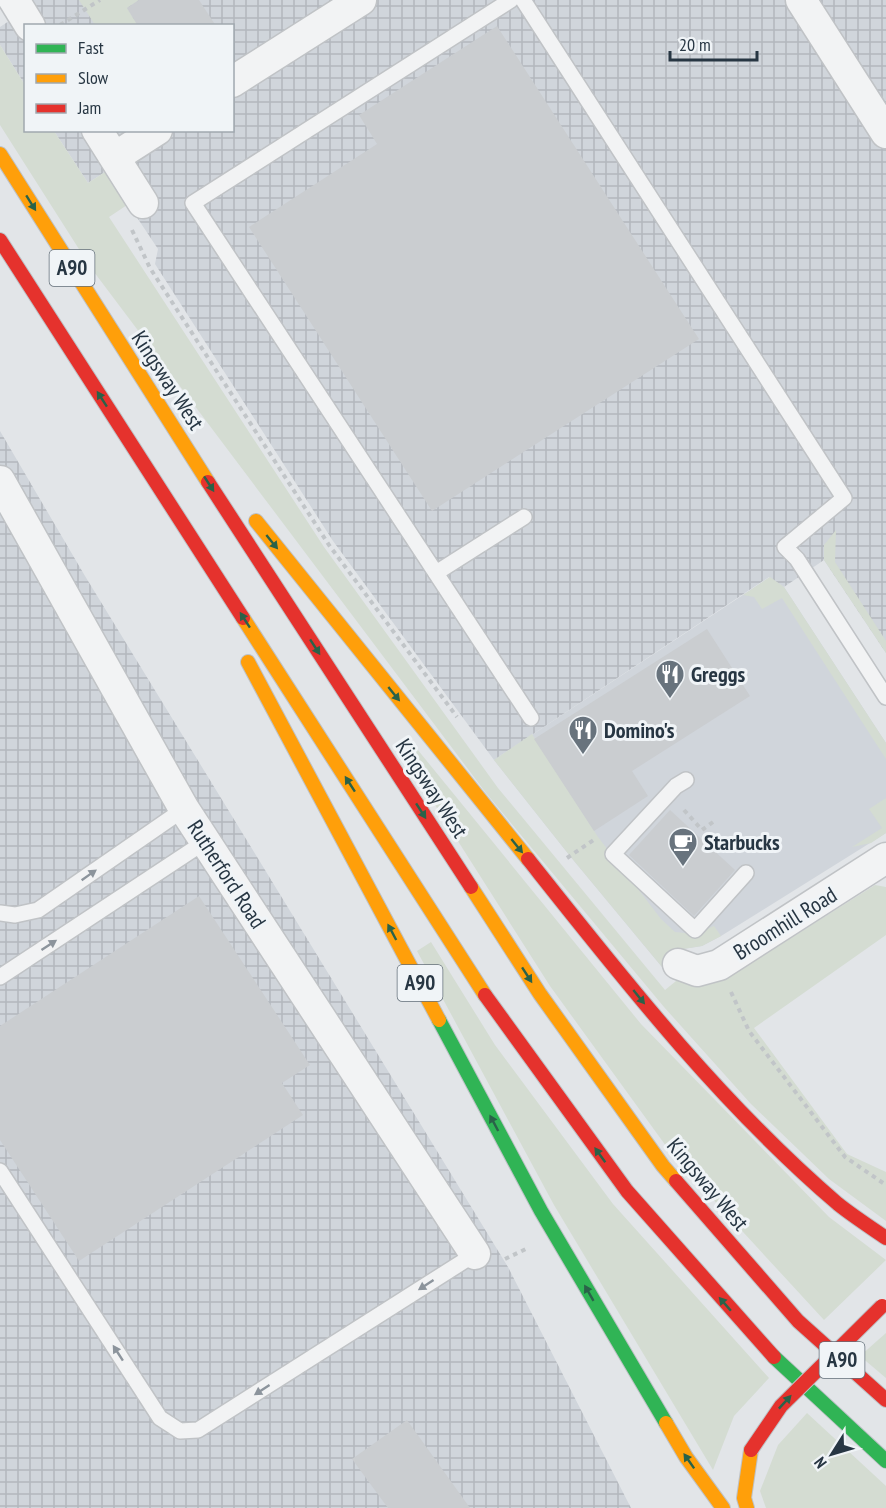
<svg xmlns="http://www.w3.org/2000/svg" width="886" height="1508" font-family="'PT Sans Narrow',sans-serif">
<defs>
<pattern id="industrial-grid" width="8" height="8" patternUnits="userSpaceOnUse" patternTransform="scale(1.5)"><rect width="8" height="8" fill="#d0d5db"/><path d="M0 4h8M4 0v8" fill="none" stroke="#b3b7bd"/></pattern>
</defs>
<rect width="100%" height="100%" fill="#e2e5e8"/>
<polygon fill="#d0d5db" points="770,577 784,587 886,743 886,833 721,936 702,946 683,949 662,967 570,856 494,760"/>
<g fill="url(#industrial-grid)">
<polygon points="0,0 886,0 886,653 824,560 784,587 769,577 494,760 333,541 155,264 158,249 136,216 105,172 88,183 54,131 232,130 232,26 26,26 25,85 0,45 0,27 9,21 0,7"/>
<polygon points="0,431 85,576 508,1267 631,1508 0,1508"/>
</g>
<g fill="#d4dcd2">
<polygon points="79,0 139,0 127,8 137,24 95,25"/>
<polygon points="0,45 25,85 26,130 54,131 88,183 105,172 127,205 109,217 324,547 498,788 665,990 681,977 702,983 748,965 875,885 886,887 886,935 754,1028 847,1154 886,1172 886,1221 829,1179 751,1104 664,1007 486,793 91,268 0,125"/>
<polygon points="836,530 835,562 886,641 886,653 824,560 824,545"/>
<polygon points="770,577 784,587 886,743 886,759 782,598 762,609 754,597 743,595"/>
<polygon points="532,734 598,837 661,919 675,932 694,934 714,926 721,936 702,946 683,949 662,967 570,856 494,760"/>
<polygon points="413,744 641,1024 829,1217 886,1260 824,1320 674,1157 550,986 402,753"/>
<polygon points="886,798 886,833 871,843 852,847 882,828 869,809"/>
<polygon points="431,942 495,1045 613,1204 769,1378 734,1416 713,1470 554,1205 417,951"/>
<polygon points="886,1333 886,1378 860,1356"/>
<polygon points="807,1413 886,1486 886,1508 766,1508 760,1491 778,1445"/>
</g>
<g fill="#cacdd0">
<polygon points="139,0 199,0 216,26 138,26 127,8"/>
<polygon points="497,26 699,339 432,511 249,227 377,144 359,115"/>
<polygon points="707,629 750,696 632,771 648,796 594,831 534,739"/>
<polygon points="670,810 735,870 694,916 629,855"/>
<polygon points="199,896 310,1065 282,1083 303,1115 79,1261 0,1140 0,1026"/>
<polygon points="407,1420 470,1508 388,1508 352,1459"/>
</g>
<g fill="none" stroke-linecap="round" stroke-linejoin="round">
<g stroke="#c0c3c6" stroke-width="18">
<g id="lane">
<polyline points="511,0 193,203 531,718"/>
<polyline points="523,0 844,498 785,547 797,559 886,697"/>
<polyline points="436,573 524,517"/>
<polyline points="686,780 676,786 613,854 695,930 746,873"/>
<polyline points="0,913 15,915 38,910 184,809"/>
<polyline points="0,977 206,841"/>
<polyline points="0,1171 160,1418 180,1431 198,1430 475,1254"/>
</g>
</g>
<g stroke="#c0c3c6" stroke-width="33">
<g id="street">
<polyline points="14,0 30,26"/>
<polyline points="801,0 886,133"/>
<polyline points="232,82 361,0"/>
<polyline points="97,130 143,203"/>
<polyline points="115,157 157,130"/>
<polyline points="0,481 184,809 475,1254"/>
<polyline points="678,964 697,971 719,965 886,858"/>
</g>
</g>
<g stroke="#bec2c6" stroke-width="16">
<g id="fast">
<polyline points="439,1020 541,1211 666,1423"/>
<polyline points="774,1357 886,1461"/>
</g>
</g>
<g stroke="#bec2c6" stroke-width="16">
<g id="slow">
<polyline points="0,154 208,482"/>
<polyline points="256,521 528,859"/>
<polyline points="243,618 485,995"/>
<polyline points="248,662 439,1020"/>
<polyline points="471,887 540,994 663,1166 676,1181"/>
<polyline points="666,1423 686,1457 723,1508"/>
<polyline points="747,1508 744,1498 751,1450"/>
</g>
</g>
<g stroke="#bec2c6" stroke-width="16">
<g id="jam">
<polyline points="0,240 243,618"/>
<polyline points="208,482 471,887"/>
<path d="M528,859C624,980 720,1103 838,1204C853,1216 870,1227 886,1238"/>
<polyline points="485,995 627,1191 774,1357"/>
<polyline points="676,1181 798,1321 886,1400"/>
</g>
</g>
<g stroke="#c1c5c8" stroke-width="4" stroke-dasharray="4.5 4.5" stroke-linecap="butt">
<polyline points="60,25 100,0"/>
<polyline points="132,230 150,268 329,545 457,717"/>
<polyline points="684,810 702,830 713,822"/>
<polyline points="567,858 595,839"/>
<polyline points="731,992 749,1031 845,1157 886,1185"/>
<polyline points="505,1259 528,1248"/>
</g>
<use href="#lane" stroke="#f2f3f4" stroke-width="15"/>
<use href="#street" stroke="#f2f3f4" stroke-width="30"/>
<use href="#fast" stroke="#30b455" stroke-width="14"/>
<use href="#slow" stroke="#ff9f0a" stroke-width="14"/>
<use href="#jam" stroke="#e5322d" stroke-width="14"/>
<g stroke="#bec2c6" stroke-width="16" stroke-linecap="butt">
<polyline id="jam-bridge" points="751,1450 781,1406 882,1306"/>
</g>
<use href="#jam-bridge" stroke="#e5322d" stroke-width="14"/>
</g>
<defs><path id="oneway-solid" d="M-6-.8H1V-3.2L6.5 0L1 3.2V.8H-6Z" transform="scale(1.5)"/></defs>
<g fill="#2a6249">
<use href="#oneway-solid" transform="translate(31 203) rotate(58)"/>
<use href="#oneway-solid" transform="translate(102 399) rotate(-123)"/>
<use href="#oneway-solid" transform="translate(209 484) rotate(57)"/>
<use href="#oneway-solid" transform="translate(272 542) rotate(51)"/>
<use href="#oneway-solid" transform="translate(245 620) rotate(-123)"/>
<use href="#oneway-solid" transform="translate(315 647) rotate(57)"/>
<use href="#oneway-solid" transform="translate(394 694) rotate(51)"/>
<use href="#oneway-solid" transform="translate(350 784) rotate(-123)"/>
<use href="#oneway-solid" transform="translate(421 811) rotate(57)"/>
<use href="#oneway-solid" transform="translate(517 846) rotate(51)"/>
<use href="#oneway-solid" transform="translate(392 932) rotate(-118)"/>
<use href="#oneway-solid" transform="translate(527 975) rotate(57)"/>
<use href="#oneway-solid" transform="translate(639 997) rotate(51)"/>
<use href="#oneway-solid" transform="translate(494 1123) rotate(-118)"/>
<use href="#oneway-solid" transform="translate(600 1155) rotate(-126)"/>
<use href="#oneway-solid" transform="translate(589 1293) rotate(-120)"/>
<use href="#oneway-solid" transform="translate(725 1304) rotate(-131)"/>
<use href="#oneway-solid" transform="translate(785 1402) rotate(-47)"/>
<use href="#oneway-solid" transform="translate(689 1461) rotate(-125)"/>
</g>
<g fill="#8c949c">
<use href="#oneway-solid" transform="translate(89 875) rotate(-35)"/>
<use href="#oneway-solid" transform="translate(49 945) rotate(-33)"/>
<use href="#oneway-solid" transform="translate(426 1285) rotate(147)"/>
<use href="#oneway-solid" transform="translate(118 1353) rotate(-123)"/>
<use href="#oneway-solid" transform="translate(262 1390) rotate(147)"/>
</g>
<defs>
<g id="restaurant-pin" transform="scale(1.5)"><path d="M0 17L-7.5 6A9.5 9.5 0 1 1 7.5 6Z" fill="#68737d" stroke="#f0f4f7"/><path d="M-5-6h1v4h1v-4h1v4h1v-4h1v5L-1.5 .5V6h-2V.5L-5-1ZM5-6V6H3V1.5H1.5Q1.5-4 5-6Z" fill="#fff"/></g>
<g id="cafe-pin" transform="scale(1.5)"><path d="M0 17L-7.5 6A9.5 9.5 0 1 1 7.5 6Z" fill="#68737d" stroke="#f0f4f7"/><path d="M-5.5-4.5H6V0H3Q3 3.5 0 3.5H-2.5Q-5.5 3.5-5.5 0ZM3-3.2v2h1.7v-2ZM-6 4.5H4V6H-6Z" fill="#fff"/></g>
</defs>
<g fill-rule="evenodd">
<use href="#restaurant-pin" x="670" y="674"/>
<use href="#restaurant-pin" x="583" y="730"/>
<use href="#cafe-pin" x="683" y="842"/>
</g>
<g text-anchor="middle" stroke-width="6" stroke-linejoin="round" paint-order="stroke">
<g fill="#f0f4f7" stroke="#636f79" stroke-width="1.5">
<rect x="49.5" y="250" width="45" height="36" rx="4.5"/>
<rect x="397.5" y="965" width="45" height="36" rx="4.5"/>
<rect x="819.5" y="1342" width="45" height="36" rx="4.5"/>
</g>
<g font-size="21" font-weight="bold" fill="#273643">
<text x="72" y="275">A90</text>
<text x="420" y="990">A90</text>
<text x="842" y="1367">A90</text>
</g>
<g font-size="22" fill="#273643" stroke="#f0f4f7">
<text transform="translate(168 380) rotate(57)" y="8">Kingsway West</text>
<text transform="translate(432 788) rotate(57)" y="8">Kingsway West</text>
<text transform="translate(227 874) rotate(57)" y="8">Rutherford Road</text>
<text transform="translate(785 923) rotate(-32)" y="8">Broomhill Road</text>
<text transform="translate(708 1184) rotate(50)" y="8">Kingsway West</text>
</g>
<g font-size="22" font-weight="bold" fill="#273643" stroke="#f0f4f7" text-anchor="start">
<text x="691" y="682">Greggs</text>
<text x="604" y="738">Domino's</text>
<text x="704" y="850">Starbucks</text>
</g>
</g>
<rect x="24" y="24" width="210" height="108" fill="#f0f4f7" stroke="#a0a8af" stroke-width="1.5"/>
<rect x="36" y="44" width="30" height="9" fill="#30b455" stroke="#a0a8af" stroke-width="1.5"/>
<text x="78" y="54" font-size="18" fill="#273643">Fast</text>
<rect x="36" y="74" width="30" height="9" fill="#ff9f0a" stroke="#a0a8af" stroke-width="1.5"/>
<text x="78" y="84" font-size="18" fill="#273643">Slow</text>
<rect x="36" y="104" width="30" height="9" fill="#e5322d" stroke="#a0a8af" stroke-width="1.5"/>
<text x="78" y="114" font-size="18" fill="#273643">Jam</text>
<g transform="translate(832 1454) rotate(233)" stroke="#f0f4f7" stroke-width="4.5" paint-order="stroke">
<path d="M0-4.5L10 22L0 15L-10 22Z" fill="#273643"/>
<text y="-9" font-size="16" font-weight="bold" text-anchor="middle" fill="#273643">N</text>
</g>
<path d="M670 51v9h87v-9" fill="none" stroke="#273643" stroke-width="3"/>
<text x="679" y="51" font-size="18" fill="#273643" stroke="#f0f4f7" stroke-width="4.5" paint-order="stroke">20 m</text>
</svg>
